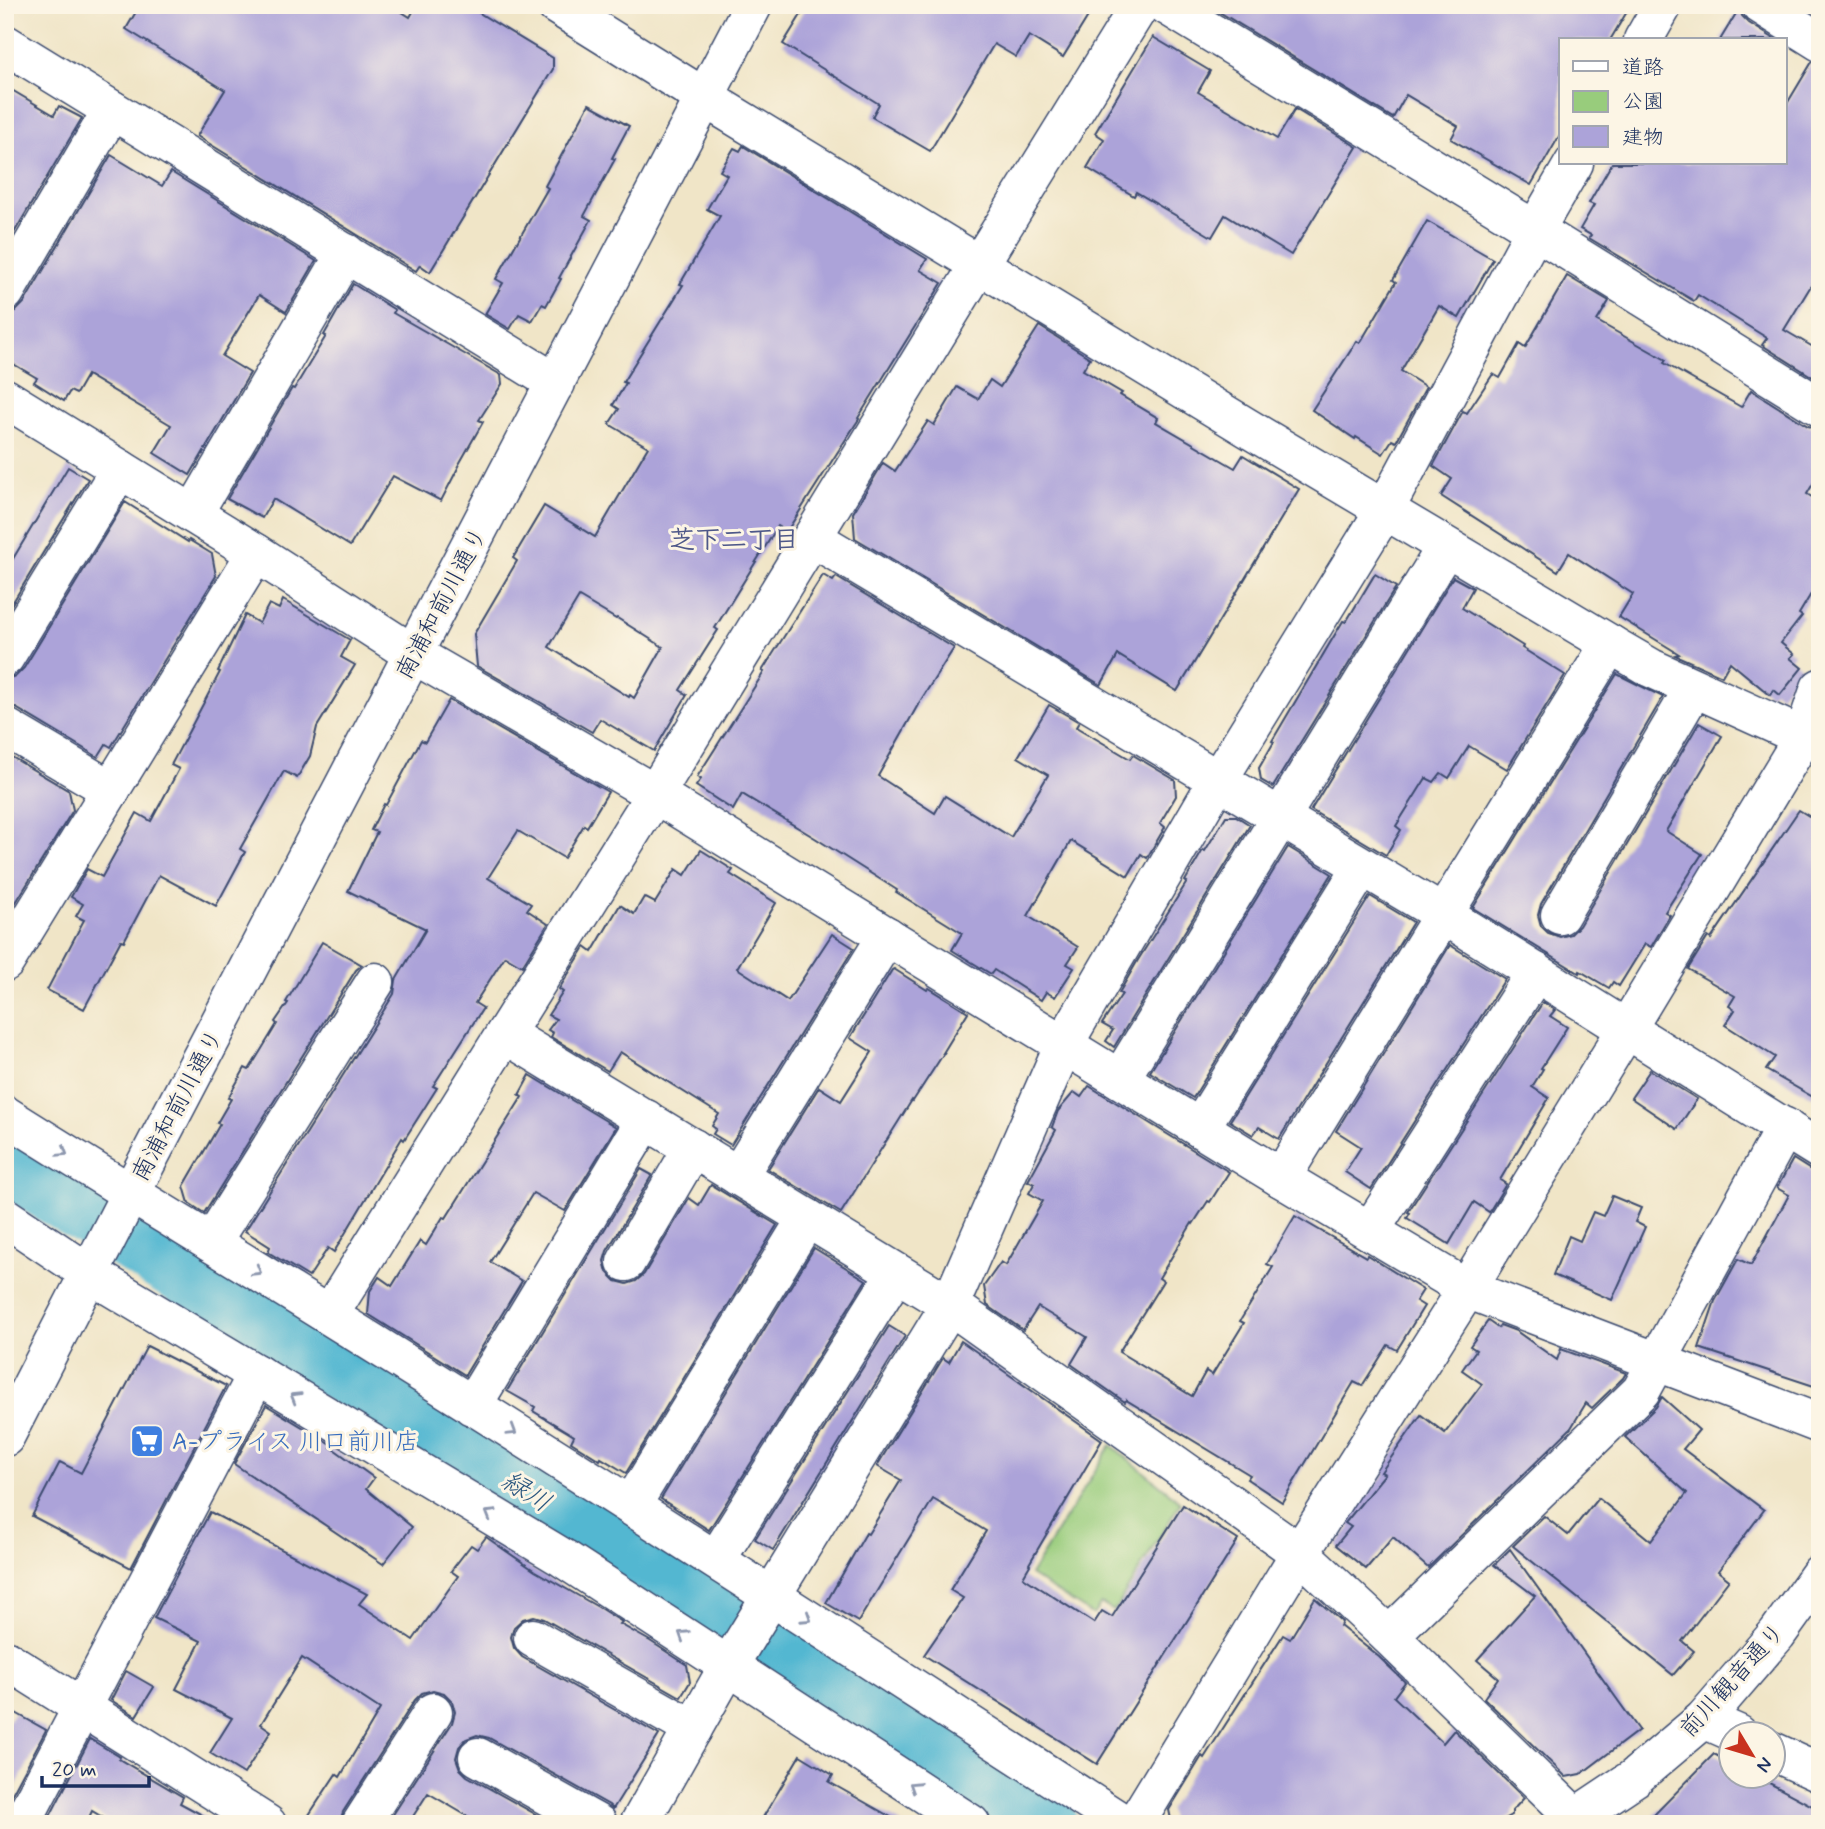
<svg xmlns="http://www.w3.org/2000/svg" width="1825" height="1829" font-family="Mynerve,'Klee One',sans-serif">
<rect width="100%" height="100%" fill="#fcf5e5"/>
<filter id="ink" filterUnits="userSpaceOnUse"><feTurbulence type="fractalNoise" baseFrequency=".0143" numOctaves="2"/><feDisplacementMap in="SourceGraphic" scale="14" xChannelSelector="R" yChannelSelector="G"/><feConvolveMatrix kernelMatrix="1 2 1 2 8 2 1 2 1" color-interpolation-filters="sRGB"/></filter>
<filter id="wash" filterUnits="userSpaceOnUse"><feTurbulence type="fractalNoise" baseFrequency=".00686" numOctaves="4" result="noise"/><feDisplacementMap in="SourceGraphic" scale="28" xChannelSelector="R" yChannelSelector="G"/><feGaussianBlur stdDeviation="1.57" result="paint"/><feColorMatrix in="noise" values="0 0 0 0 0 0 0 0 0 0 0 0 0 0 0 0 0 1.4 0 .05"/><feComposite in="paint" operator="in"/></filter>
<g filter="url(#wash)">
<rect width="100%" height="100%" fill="#f0e5c7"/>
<polygon fill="#98cc7c" stroke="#5a7e6d" stroke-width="2" points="1111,1445 1181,1502 1114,1611 1101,1604 1093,1615 1030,1575"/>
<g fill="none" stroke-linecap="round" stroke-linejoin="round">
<path stroke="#53b7d1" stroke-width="63" d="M5,1163C356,1378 701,1601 1046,1824"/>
</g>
<g id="blocks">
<g fill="#aca3d9" fill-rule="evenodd">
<polygon points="140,5 391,5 410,17 417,5 466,5 553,58 553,69 430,272 420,265 416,271 197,136 225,90 126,29"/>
<polygon points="807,5 1095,5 1063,57 1029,36 1016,57 994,44 930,151 872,117 879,104 783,44"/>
<polygon points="1208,5 1631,5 1610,40 1561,40 1561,133 1531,185 1451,139 1458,126 1406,95 1393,118"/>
<polygon points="1740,7 1742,16 1749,23 1776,40 1720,40"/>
<polygon points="1153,37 1210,71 1198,92 1277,139 1295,109 1357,147 1291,255 1225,215 1212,237 1136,192 1134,196 1087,168 1104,139 1095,133"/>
<polygon points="1812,62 1820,64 1820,271 1784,330 1820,351 1820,373 1816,379 1762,345 1767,338 1698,295 1694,301 1589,238 1591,235 1580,229 1594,205 1589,203 1612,163 1785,163 1785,107"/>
<polygon points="5,86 54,115 59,106 82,118 5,248"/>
<polygon points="589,104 629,126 612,158 615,159 584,216 591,220 559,278 561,279 546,306 542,304 532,321 519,314 510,329 485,314 503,283 496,279 548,188 545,186"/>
<path d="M743,146L927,259L920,270L942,283L858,418L859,419L846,439L787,531L778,526L715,628L718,630L680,690L687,695L654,751L600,719L592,732L477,666L474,634L517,561L513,558L544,506L595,537L648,447L609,424L619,409L613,405L626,383L623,382L683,285L680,284L720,216L707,209L727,175L720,171L734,148L740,151ZM579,597L616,619L617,618L663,647L634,698L630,695L629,697L549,647Z"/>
<polygon points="111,155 162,186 171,172 316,261 286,312 259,295 222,356 250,373 190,475 154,453 171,425 87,375 76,394 70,391 64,401 34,382 37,378 5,359 5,317 8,313 16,311 24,303"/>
<polygon points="1427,221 1493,259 1459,318 1439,306 1401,371 1426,387 1396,442 1392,440 1383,454 1356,437 1355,439 1312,410 1357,341 1360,343 1396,282 1393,280"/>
<polygon points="1567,276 1609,301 1597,321 1666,360 1664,363 1741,407 1751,390 1808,426 1820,429 1820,472 1807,494 1820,502 1820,579 1799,614 1802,616 1781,643 1794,654 1790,658 1802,668 1780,695 1774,690 1770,695 1730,662 1722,676 1675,655 1679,654 1619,617 1633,594 1569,553 1558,571 1441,496 1452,479 1433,466 1463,411 1467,413 1493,374 1500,378 1519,344 1525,348"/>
<polygon points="353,284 395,310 393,313 501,375 502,384 479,420 483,422 458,466 459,466 441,501 393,476 350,546 273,499 262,518 227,499 292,388 294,389 326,336 324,335"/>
<polygon points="1039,326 1090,358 1083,370 1122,393 1120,395 1158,418 1156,422 1235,468 1243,455 1299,489 1177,691 1118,655 1101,685 855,538 853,513 883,463 895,471 928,421 934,425 957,387 978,399 990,380 1000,387"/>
<polygon points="68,467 88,479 5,615 5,572"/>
<polygon points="125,502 188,542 189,540 212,554 216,576 111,747 106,744 98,757 16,708 5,705 5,679 16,676 24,668"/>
<polygon points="1375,574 1396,587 1273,787 1261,780 1259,768 1274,742 1272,741 1343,621 1346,622"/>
<polygon points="823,575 833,581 836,577 954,648 919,703 878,776 935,813 945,796 1011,837 1048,775 1018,757 1049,705 1079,722 1076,727 1130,759 1133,755 1175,780 1176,796 1160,823 1165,827 1147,858 1141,854 1128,876 1071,841 1028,916 1078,947 1067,964 1074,968 1055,997 1046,992 1041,1000 994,970 991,974 952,950 962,933 896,892 897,890 815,838 742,794 733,810 696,786 701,779 697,777 764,672 762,671"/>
<polygon points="1453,577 1473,588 1462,608 1523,646 1522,648 1565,675 1507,769 1469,746 1449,778 1441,773 1434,782 1426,778 1396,826 1401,830 1386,855 1311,810"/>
<polygon points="283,600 350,640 341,657 355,665 317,727 310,756 297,778 284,771 240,849 245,852 216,906 159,875 124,941 121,940 84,1009 47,990 84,920 76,916 83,904 71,897 87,869 102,877 137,813 151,821 179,769 171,765 220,672 218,671 245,615 259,623 269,604 279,609"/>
<polygon points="1617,674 1663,697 1541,904 1538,915 1541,926 1548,933 1560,937 1571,934 1579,926 1699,723 1722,736 1666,831 1702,854 1665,912 1670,915 1651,947 1645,944 1619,986 1613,982 1609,988 1580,971 1579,973 1473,908"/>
<polygon points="449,700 608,792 587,827 584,825 564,858 518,831 488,878 531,904 527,910 548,924 522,966 505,956 475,1003 483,1008 433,1086 437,1088 404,1140 402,1138 334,1252 328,1248 309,1277 268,1252 270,1247 245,1231 394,994 396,980 426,929 348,891 377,832 371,830 384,804 386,805 421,740 425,742"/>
<polygon points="5,753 69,791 73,810 5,920"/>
<polygon points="1799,810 1820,823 1820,1101 1766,1070 1775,1057 1725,1025 1735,1010 1729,1006 1735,996 1688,969 1708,937 1711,939"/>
<polygon points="1226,816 1236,816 1250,825 1114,1047 1106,1041 1113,1030 1102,1024 1122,994 1119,993 1138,960 1187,882 1185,881 1203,850 1205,851"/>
<polygon points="1288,847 1332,874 1193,1098 1150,1072"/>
<polygon points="701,850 733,870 730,874 776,903 737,968 788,1001 832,934 854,948 731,1145 713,1134 716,1129 712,1126 719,1114 620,1052 608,1071 551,1037 553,1033 548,1030 556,1019 548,1015 563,992 559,989 585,947 592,952 620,905 634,914 644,897 655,903 676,869 685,875"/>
<polygon points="1370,896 1413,922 1279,1139 1259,1127 1253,1135 1230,1121"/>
<polygon points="322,942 362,965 356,970 204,1213 189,1203 184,1186 220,1124 217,1123 231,1099 228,1098 245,1068 249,1070 277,1024 275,1022 288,1003 286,1002"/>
<polygon points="1450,945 1505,979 1371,1189 1345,1172 1361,1147 1336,1131"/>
<polygon points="894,969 927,990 929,988 968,1012 943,1053 944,1053 913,1101 912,1100 841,1213 768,1169 819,1087 841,1101 872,1052 850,1038 892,970"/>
<polygon points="1543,1002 1555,1010 1550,1016 1567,1027 1541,1068 1543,1069 1532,1087 1549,1098 1500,1180 1506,1184 1489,1212 1474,1202 1449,1244 1407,1218 1410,1213 1408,1212"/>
<polygon points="1650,1070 1697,1099 1677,1129 1631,1098"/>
<polygon points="530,1075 616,1127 565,1211 533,1193 490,1262 522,1281 465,1375 368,1314 370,1291 379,1277 392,1286 420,1241 426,1245 443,1217 446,1218 522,1097 519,1095"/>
<polygon points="1089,1086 1229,1172 1210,1202 1208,1201 1193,1224 1192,1223 1159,1278 1163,1281 1119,1352 1192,1396 1206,1371 1212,1375 1244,1323 1240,1321 1273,1267 1267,1264 1295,1216 1366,1257 1367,1255 1423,1290 1416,1301 1424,1306 1397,1350 1388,1345 1362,1386 1354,1382 1282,1502 1247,1479 1250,1475 1126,1400 1125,1402 1071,1364 1087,1337 1038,1307 1023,1330 987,1305 984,1286 1001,1262 1006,1265 1043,1201 1029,1193 1034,1184 1028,1181 1056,1130 1052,1127 1058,1111 1074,1092 1081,1097"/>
<polygon points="1793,1159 1809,1169 1820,1172 1820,1388 1699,1348 1715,1301 1738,1259 1751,1265 1789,1195 1777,1188"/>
<polygon points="641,1169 652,1175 607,1251 604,1261 607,1272 616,1281 627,1284 636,1281 644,1274 689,1198 699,1205 711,1185 777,1225 626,1473 601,1458 600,1460 571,1442 574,1436 533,1411 535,1407 507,1391"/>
<polygon points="1612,1196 1641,1208 1635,1222 1645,1227 1612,1300 1553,1275 1569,1236 1580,1241 1593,1212 1603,1216"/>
<polygon points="814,1248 866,1280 709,1530 661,1499"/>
<polygon points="1488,1321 1498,1328 1500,1325 1516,1331 1557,1360 1561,1349 1626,1373 1623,1378 1592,1408 1586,1403 1571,1428 1428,1568 1393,1537 1366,1569 1336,1545 1351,1527 1345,1523 1385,1474 1381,1472 1421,1415 1445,1433 1482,1384 1462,1370 1476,1350 1470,1346"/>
<polygon points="889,1326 905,1336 773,1550 755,1539"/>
<polygon points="961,1341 1102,1440 1029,1564 1030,1565 1023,1577 1094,1623 1102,1611 1112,1617 1183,1505 1238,1540 1097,1764 924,1655 963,1598 950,1590 986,1531 933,1499 858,1622 826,1603 866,1533 868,1534 901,1480 877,1466 943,1358 949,1362"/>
<polygon points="147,1346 226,1386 131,1568 32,1516 60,1462 81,1473"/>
<polygon points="1662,1397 1699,1430 1683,1449 1764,1510 1718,1571 1729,1580 1682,1641 1694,1651 1673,1675 1513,1546 1544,1516 1568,1535 1598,1498 1651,1541 1687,1493 1625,1437 1656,1407"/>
<polygon points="266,1405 332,1445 331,1447 374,1478 366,1489 412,1527 383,1564 234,1464"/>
<polygon points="210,1512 367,1594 359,1604 413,1640 458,1576 451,1571 471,1545 477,1549 486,1537 535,1571 598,1607 622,1622 620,1624 650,1641 687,1665 690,1682 681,1697 544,1619 534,1616 523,1619 514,1627 511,1637 514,1648 522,1657 659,1735 613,1809 609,1805 489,1738 477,1735 466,1739 459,1747 456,1758 460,1769 467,1776 553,1824 481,1824 428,1793 408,1824 387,1824 452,1723 455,1712 452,1701 444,1693 433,1690 422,1693 415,1700 343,1812 339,1824 303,1824 336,1774 340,1777 380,1709 302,1658 261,1724 271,1731 244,1774 210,1753 232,1718 176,1689 201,1641 154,1618"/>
<polygon points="1510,1549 1639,1730 1581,1774 1566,1777 1484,1698 1498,1678 1477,1660 1535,1596 1494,1565"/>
<polygon points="1315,1598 1342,1622 1340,1626 1379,1657 1405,1682 1394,1697 1443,1743 1454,1730 1524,1798 1512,1811 1512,1815 1496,1824 1172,1824 1169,1810 1202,1756 1204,1758 1283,1635 1290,1639"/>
<polygon points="126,1671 154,1687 136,1716 111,1700"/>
<polygon points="14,1712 46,1730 5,1807 5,1726"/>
<polygon points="90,1739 120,1757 119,1759 183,1797 180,1803 219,1824 114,1824 92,1811 86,1824 46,1824"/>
<polygon points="1714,1754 1731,1763 1731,1776 1756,1776 1820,1810 1820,1824 1645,1824"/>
<polygon points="800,1755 833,1775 829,1782 903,1824 759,1824"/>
</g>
</g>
</g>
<g filter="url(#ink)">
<use href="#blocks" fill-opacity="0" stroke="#3b4a6e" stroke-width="2"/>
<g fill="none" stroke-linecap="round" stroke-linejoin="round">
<g stroke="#3b4a6e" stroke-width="41">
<g id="minor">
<polyline points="556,5 705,98 1246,427 1610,644 1651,668 1803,737 1820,743"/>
<polyline points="1166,5 1535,230 1820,407"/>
<polyline points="1761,5 1820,42"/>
<polyline points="1643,40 1663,5"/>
<polyline points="5,44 556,383"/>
<polyline points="5,292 112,110"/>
<polyline points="5,398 256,553 413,654 655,794 1281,1178 1467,1289 1820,1424"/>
<polyline points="193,514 346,253"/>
<polyline points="813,538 1444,915 1820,1150"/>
<polyline points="5,657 120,469"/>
<polyline points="5,727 111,790"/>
<polyline points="1560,915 1694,688"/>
<polyline points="5,962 256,553"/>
<polyline points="505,1034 950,1305 1300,1553 1389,1636 1575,1817"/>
<polyline points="1120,1079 1446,547"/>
<path d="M5,1115C112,1183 221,1248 328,1315C596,1481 859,1653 1124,1824"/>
<polyline points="1200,1128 1362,867"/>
<polyline points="738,1176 887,936"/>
<polyline points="1281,1178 1610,644"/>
<polyline points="5,1217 90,1274 563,1558 971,1824"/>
<polyline points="1370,1231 1536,972"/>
<polyline points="211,1243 375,982"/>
<polyline points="626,1262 693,1148"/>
<polyline points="329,1315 655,794 979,265 1140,5"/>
<polyline points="472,1406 646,1119"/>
<polyline points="5,1437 130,1194 753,5"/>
<polyline points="631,1506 807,1218"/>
<polyline points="716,1560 896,1273"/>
<polyline points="1389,1636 1641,1391 1785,1127"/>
<polyline points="533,1638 693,1729"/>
<polyline points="5,1659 267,1824"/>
<polyline points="1704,1719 1738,1734"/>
<polyline points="1772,1751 1820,1773"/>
<polyline points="478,1757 598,1824"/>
<polyline points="21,1824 257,1374"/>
<polyline points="361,1824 433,1712"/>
<polyline points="639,1824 729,1665 950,1305 1064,1044 1218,780 1384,511 1535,230 1574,163"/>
<polyline points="1135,1824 1300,1553 1467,1289 1626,1030 1803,737 1820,688"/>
<polyline points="1565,1824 1634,1778 1704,1719 1777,1634 1820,1574"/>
</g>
</g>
<use href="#minor" stroke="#fff" stroke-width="38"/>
</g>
<defs><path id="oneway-chevron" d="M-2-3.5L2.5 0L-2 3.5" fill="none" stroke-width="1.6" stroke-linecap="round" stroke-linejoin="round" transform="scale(1.75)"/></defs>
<g stroke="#8d97ae">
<use href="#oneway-chevron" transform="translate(63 1152) rotate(32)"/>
<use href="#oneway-chevron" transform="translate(257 1271) rotate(31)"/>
<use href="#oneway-chevron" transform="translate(295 1397) rotate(-149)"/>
<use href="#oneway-chevron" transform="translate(512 1431) rotate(32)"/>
<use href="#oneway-chevron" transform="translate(490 1514) rotate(-149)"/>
<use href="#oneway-chevron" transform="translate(807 1618) rotate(33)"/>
<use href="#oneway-chevron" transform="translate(683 1635) rotate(-147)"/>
<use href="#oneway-chevron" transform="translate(914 1786) rotate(-147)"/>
</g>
</g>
<defs>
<g id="supermarket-square" transform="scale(1.75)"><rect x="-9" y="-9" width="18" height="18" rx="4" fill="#3f7fe0" stroke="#fcf5e5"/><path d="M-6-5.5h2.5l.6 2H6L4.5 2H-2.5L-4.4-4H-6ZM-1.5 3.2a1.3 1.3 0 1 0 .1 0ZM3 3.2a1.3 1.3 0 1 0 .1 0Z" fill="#fff"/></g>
</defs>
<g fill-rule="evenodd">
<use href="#supermarket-square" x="147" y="1441"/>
</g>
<g text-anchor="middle" stroke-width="6" stroke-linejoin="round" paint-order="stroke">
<g font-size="24" fill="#1b2f5e" stroke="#fcf5e5">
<text transform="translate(441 603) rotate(-62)" y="8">南浦和前川通り</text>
<text transform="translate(177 1105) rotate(-62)" y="8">南浦和前川通り</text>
<text transform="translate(1732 1680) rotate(-48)" y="8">前川観音通り</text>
</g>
<g font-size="24" fill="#366cbe" stroke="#fcf5e5" text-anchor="start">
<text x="172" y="1449">A-プライス 川口前川店</text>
</g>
<g font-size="26" font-weight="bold" fill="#4e5889" stroke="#fcf5e5">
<text x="734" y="548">芝下二丁目</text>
</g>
<g font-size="26" font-style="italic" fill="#2c5880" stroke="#fcf5e5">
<text transform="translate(527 1491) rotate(32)" y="9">緑川</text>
</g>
</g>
<rect width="1825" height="1829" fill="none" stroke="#fcf5e5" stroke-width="28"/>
<rect x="1559" y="38" width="228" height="126" fill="#fcf5e5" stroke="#a2a6af" stroke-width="2"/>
<rect x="1573" y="61" width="35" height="10" fill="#ffffff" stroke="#a2a6af" stroke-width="2"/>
<text x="1622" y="74" font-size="21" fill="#1b2f5e">道路</text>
<rect x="1573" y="91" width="35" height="21" fill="#98cc7c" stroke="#a2a6af" stroke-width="2"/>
<text x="1622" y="108" font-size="21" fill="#1b2f5e">公園</text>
<rect x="1573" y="126" width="35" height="21" fill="#aca3d9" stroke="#a2a6af" stroke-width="2"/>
<text x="1622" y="144" font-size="21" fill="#1b2f5e">建物</text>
<g transform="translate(1752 1755) rotate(128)"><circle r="33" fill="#fcf5e5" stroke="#a2a6af" stroke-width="2"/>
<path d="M0-5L12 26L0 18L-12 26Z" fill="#c8321e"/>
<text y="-10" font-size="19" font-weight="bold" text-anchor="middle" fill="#1b2f5e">N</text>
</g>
<path d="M42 1776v10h107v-10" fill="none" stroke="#1b2f5e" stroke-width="3.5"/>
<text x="52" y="1776" font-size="21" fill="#1b2f5e" stroke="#fcf5e5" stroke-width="5" paint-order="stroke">20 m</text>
</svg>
